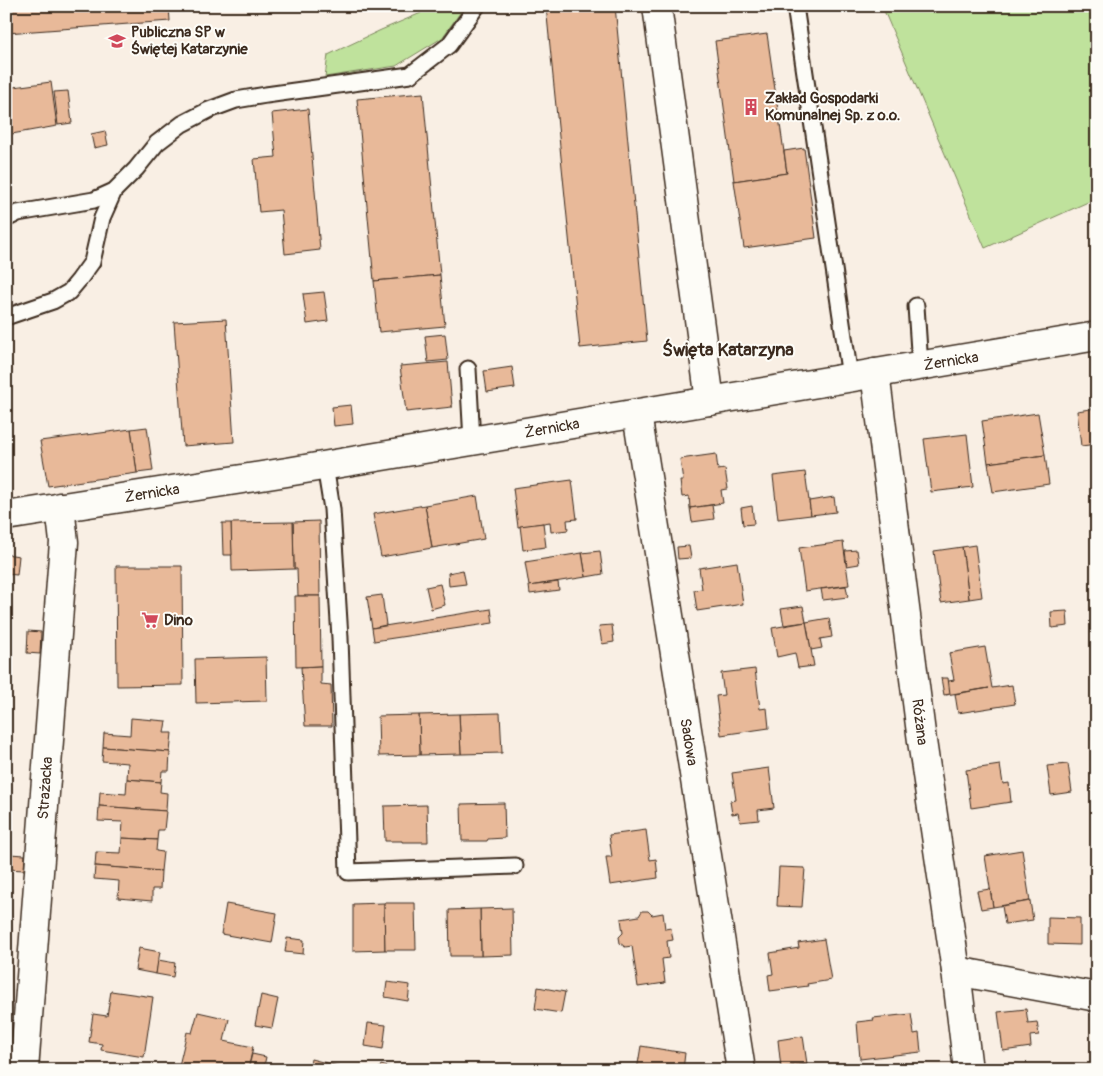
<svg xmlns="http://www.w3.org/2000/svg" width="1103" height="1076" font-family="Pangolin,sans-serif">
<rect width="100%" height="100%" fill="#f9efe4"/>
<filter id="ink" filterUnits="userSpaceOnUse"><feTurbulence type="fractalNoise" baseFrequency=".02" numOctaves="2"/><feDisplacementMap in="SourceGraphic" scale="10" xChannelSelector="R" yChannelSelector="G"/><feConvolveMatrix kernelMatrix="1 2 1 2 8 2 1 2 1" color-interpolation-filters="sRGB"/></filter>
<g filter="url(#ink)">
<g fill="#bfe29c" stroke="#7d865d">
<polygon points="419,6 465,6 442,38 396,66 325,77 328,55 381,30 421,13"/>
<polygon points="882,6 1097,6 1097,198 985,248"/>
</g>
<g fill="#e8b999" stroke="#3b2a1e">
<polygon points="6,6 169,6 170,21 6,33"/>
<polygon points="546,6 615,6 647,341 580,348"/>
<polygon points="767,34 787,173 734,181 715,41"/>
<polygon points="51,82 57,126 6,135 6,88"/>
<polygon points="68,91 72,123 58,125 54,92"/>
<polygon points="423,93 440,275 374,281 357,99"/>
<polygon points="308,109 320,250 285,254 281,210 259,212 254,159 276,157 272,113"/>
<polygon points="105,131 108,145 94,148 91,134"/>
<polygon points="804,148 816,238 744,248 734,181 787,173 784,151"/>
<polygon points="440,275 445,326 379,332 374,281"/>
<polygon points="324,292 328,321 307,324 303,294"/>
<polygon points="226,319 234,442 183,446 174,322"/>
<polygon points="445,334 448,360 428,362 425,336"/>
<polygon points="448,362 452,407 406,412 400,366"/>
<polygon points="512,367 515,388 487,392 484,371"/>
<polygon points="351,405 353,424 334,426 332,407"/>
<polygon points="1097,408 1097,444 1081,446 1077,411"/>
<polygon points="1038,413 1045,455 988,463 982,421"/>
<polygon points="147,427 153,471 137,473 131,429"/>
<polygon points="131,429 137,473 48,486 40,441"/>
<polygon points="967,434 973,487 931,492 924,439"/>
<polygon points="716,454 718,470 725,469 728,489 721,490 723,503 690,508 689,496 682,497 680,481 683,481 680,459"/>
<polygon points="1045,455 1049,484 993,492 988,463"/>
<polygon points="805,472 811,515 778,519 773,476"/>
<polygon points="572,480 577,519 567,520 568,530 551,532 550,522 518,527 513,488"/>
<polygon points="477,496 484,539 432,548 425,505"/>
<polygon points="834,497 836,512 811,515 809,501"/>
<polygon points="425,505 432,548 381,557 373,514"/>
<polygon points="712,505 714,519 692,522 690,508"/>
<polygon points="752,506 754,524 743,525 741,508"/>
<polygon points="319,521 320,596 298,596 297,569 294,569 293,522"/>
<polygon points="293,522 294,569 232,571 231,523"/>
<polygon points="222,523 231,523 232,555 223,555"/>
<polygon points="543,523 546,547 523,550 520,526"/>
<polygon points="843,542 849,585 805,591 799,548"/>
<polygon points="975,545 982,597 969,599 962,547"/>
<polygon points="689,546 691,558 678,559 677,547"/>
<polygon points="962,547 969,599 941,603 934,551"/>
<polygon points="857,550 859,564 847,566 845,551"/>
<polygon points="600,551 603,574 586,577 582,553"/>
<polygon points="582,553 586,577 529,586 525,562"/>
<polygon points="6,554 19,556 17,575 6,574"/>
<polygon points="737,562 743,604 697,611 694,590 702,589 699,568"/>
<polygon points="116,566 182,566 183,685 117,686"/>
<polygon points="463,570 466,584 449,586 448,573"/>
<polygon points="558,582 559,590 530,594 529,586"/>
<polygon points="440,584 445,605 431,609 426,587"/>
<polygon points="846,586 848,597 823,600 821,589"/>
<polygon points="382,595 386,625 372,628 367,597"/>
<polygon points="295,596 320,596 321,666 296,667"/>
<polygon points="803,606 806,622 784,625 781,609"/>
<polygon points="491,609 493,623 374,641 372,628"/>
<polygon points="1067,611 1068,626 1052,628 1051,612"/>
<polygon points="829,618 832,637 820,639 822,648 811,650 806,622"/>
<polygon points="806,622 814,666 798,668 795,653 777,657 772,628"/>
<polygon points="612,625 614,642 602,644 599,626"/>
<polygon points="28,631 41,632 40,654 27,653"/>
<polygon points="985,647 992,688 1012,685 1015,704 958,713 955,694 989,688 946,695 944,682 954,680 949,653"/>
<polygon points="266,657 267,701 196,703 195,659"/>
<polygon points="321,666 321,684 331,685 332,726 305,726 301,667"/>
<polygon points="755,669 760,709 767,708 769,728 721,735 716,696 724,695 721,673"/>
<polygon points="941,678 948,678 950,694 944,695"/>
<polygon points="500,713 502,753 461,754 459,714"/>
<polygon points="459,714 461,754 420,755 419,715"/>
<polygon points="419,715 420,755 379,756 378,716"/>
<polygon points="131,718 166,721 164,733 172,733 170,752 103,747 104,733 130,735"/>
<polygon points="103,747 170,752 169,771 162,771 161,782 127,779 128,763 102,761"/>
<polygon points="1068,764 1072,792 1051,795 1047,766"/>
<polygon points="1000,765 1003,784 1009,783 1011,802 971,808 966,770"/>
<polygon points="769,768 774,808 758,810 759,820 740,822 738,813 732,814 730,801 736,800 732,773"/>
<polygon points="127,779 161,782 160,792 167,793 166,811 99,806 100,792 126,794"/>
<polygon points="504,803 505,838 488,839 487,841 462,841 461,804"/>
<polygon points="427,805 428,842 402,842 402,841 385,841 384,806"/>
<polygon points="99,806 166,811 164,830 158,830 157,840 122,838 123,822 98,821"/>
<polygon points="646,830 650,860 656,859 658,878 610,885 606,857 612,857 609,835"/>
<polygon points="122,838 157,840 156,851 163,852 161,871 95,866 96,852 121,853"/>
<polygon points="1022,850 1030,901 993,907 985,856"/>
<polygon points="9,854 25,855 24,870 8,869"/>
<polygon points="95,866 161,871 160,889 152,889 152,901 118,898 119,881 94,879"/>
<polygon points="779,867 805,868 802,907 777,906"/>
<polygon points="990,889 993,907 981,909 977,891"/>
<polygon points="1030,901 1033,920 1005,924 1002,906"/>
<polygon points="384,903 385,950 353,951 353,904"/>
<polygon points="384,903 415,903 416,950 385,950"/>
<polygon points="226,904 277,913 272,943 221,934"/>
<polygon points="512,908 513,955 481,956 480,909"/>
<polygon points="480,909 481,956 450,956 449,910"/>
<polygon points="642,911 648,911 652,915 663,913 665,929 671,928 673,940 667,941 669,958 662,959 665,983 638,987 632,946 625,947 620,943 619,937 623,933 621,919 639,916"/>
<polygon points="1048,917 1080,918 1080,945 1048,944"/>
<polygon points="287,938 304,940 303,954 285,952"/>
<polygon points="824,939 831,980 807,984 808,986 770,991 768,975 773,974 770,953 799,948 798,943"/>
<polygon points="139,948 160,952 156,974 135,970"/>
<polygon points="158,960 175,963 173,977 156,974"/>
<polygon points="387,982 410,985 408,1001 385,997"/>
<polygon points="538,987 565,992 561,1013 535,1009"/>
<polygon points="111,991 153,997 144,1057 101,1050 102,1044 89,1042 93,1014 107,1016"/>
<polygon points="261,995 278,999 272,1028 255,1025"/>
<polygon points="1026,1009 1028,1023 1037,1022 1039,1035 1030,1036 1031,1047 1003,1051 998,1012"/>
<polygon points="198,1012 229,1019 224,1041 253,1047 248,1070 178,1070 187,1032 192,1033"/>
<polygon points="911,1014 914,1034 919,1033 921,1052 860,1059 857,1022 874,1020 873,1018"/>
<polygon points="368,1023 386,1025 383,1049 365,1046"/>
<polygon points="803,1036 807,1064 781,1068 778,1040"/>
<polygon points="641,1046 685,1053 683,1070 637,1070"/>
<polygon points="252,1054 266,1057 263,1070 248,1070"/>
<polygon points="311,1059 346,1068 345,1070 309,1070"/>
<polygon points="381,1065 399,1070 379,1070"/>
</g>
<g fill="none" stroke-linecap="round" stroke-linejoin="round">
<g stroke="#3b2a1e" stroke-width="19">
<g id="service">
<polyline points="795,6 850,377"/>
<polyline points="6,219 18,213 94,200 114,191 136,169 157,143 182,124 209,110 236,100 266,95 410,75 449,45 477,6"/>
<polyline points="916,306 920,366"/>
<polyline points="6,317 53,301 69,292 79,280 92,262 102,218 114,191"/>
<polyline points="468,369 472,441"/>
<polyline points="325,466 332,509 340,638 348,872 515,866"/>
</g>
</g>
<g stroke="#3b2a1e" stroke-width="31">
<g id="minor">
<polyline points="657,6 710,401"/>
<polyline points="875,373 922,741 956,971 968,1070"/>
<polyline points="637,414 741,1070"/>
<polyline points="956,971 1097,997"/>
<polyline points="24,1070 64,542 60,507"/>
</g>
</g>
<g stroke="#3b2a1e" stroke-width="31">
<polyline id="tertiary" points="6,516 287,472 1097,336"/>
</g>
<use href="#service" stroke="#fdfcf7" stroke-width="15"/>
<use href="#minor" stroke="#fdfcf7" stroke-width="28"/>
<use href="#tertiary" stroke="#fdfcf7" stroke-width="28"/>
</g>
</g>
<defs>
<g id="school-bare" transform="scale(1.35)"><path d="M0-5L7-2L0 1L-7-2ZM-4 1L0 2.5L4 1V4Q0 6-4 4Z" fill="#d1495b" stroke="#fdfcf7" stroke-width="2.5" paint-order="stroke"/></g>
<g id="building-bare" transform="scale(1.35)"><path d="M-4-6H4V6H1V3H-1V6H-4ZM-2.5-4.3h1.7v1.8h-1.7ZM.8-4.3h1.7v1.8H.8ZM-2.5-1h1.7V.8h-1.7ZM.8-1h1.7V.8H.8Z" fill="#d1495b" stroke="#fdfcf7" stroke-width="2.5" paint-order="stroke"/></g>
<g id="supermarket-bare" transform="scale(1.35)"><path d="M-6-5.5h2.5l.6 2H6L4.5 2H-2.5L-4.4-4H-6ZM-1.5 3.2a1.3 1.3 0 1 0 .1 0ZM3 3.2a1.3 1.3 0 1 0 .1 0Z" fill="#d1495b" stroke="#fdfcf7" stroke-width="2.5" paint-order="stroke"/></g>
</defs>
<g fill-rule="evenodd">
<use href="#school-bare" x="117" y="41"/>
<use href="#building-bare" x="751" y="107"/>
<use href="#supermarket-bare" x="150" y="620"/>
</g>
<g text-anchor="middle" stroke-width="4" stroke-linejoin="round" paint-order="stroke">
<g font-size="15" font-weight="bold" fill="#3b2a1e" stroke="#fdfcf7" text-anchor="start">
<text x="131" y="37">Publiczna SP w<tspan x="131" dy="17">Świętej Katarzynie</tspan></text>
<text x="765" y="103">Zakład Gospodarki<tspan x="765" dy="17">Komunalnej Sp. z o.o.</tspan></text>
<text x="164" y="625">Dino</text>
</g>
<g font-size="15" fill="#3b2a1e" stroke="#fdfcf7">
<text transform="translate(951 361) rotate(-9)" y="5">Żernicka</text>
<text transform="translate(552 428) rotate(-10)" y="5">Żernicka</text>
<text transform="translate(152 493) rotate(-9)" y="5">Żernicka</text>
<text transform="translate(920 722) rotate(83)" y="5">Różana</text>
<text transform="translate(689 742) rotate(81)" y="5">Sadowa</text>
<text transform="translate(45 788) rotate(-86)" y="5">Strażacka</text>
</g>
<g font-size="18" font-weight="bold" fill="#3b2a1e" stroke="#fdfcf7">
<text x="728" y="356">Święta Katarzyna</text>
</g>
</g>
<rect width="1103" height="1076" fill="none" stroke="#fdfcf7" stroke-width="25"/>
<rect x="12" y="12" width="1078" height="1051" fill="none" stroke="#3b2a1e" stroke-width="2" filter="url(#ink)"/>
</svg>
